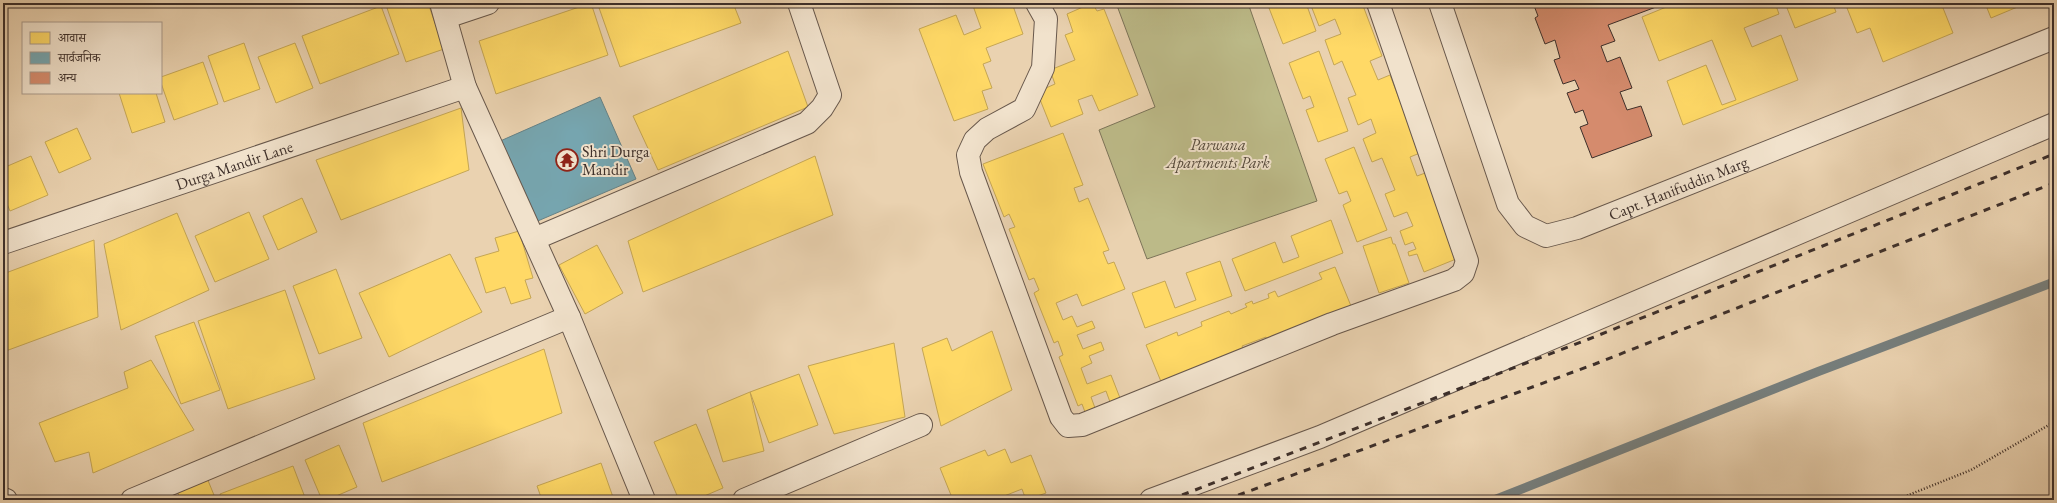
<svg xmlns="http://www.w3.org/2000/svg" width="2057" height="503" font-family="'EB Garamond','Noto Serif Devanagari',serif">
<rect width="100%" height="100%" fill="#ead2b0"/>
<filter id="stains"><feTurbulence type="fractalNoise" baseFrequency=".005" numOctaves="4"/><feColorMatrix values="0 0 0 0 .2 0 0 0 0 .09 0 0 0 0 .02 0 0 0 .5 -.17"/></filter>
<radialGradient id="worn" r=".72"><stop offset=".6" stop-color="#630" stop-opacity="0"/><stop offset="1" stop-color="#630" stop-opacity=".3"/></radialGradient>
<polygon fill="#bcba88" stroke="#7c7459" points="1116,3 1248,3 1317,201 1147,259 1099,130 1155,107"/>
<g fill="#ffd966" stroke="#c5a654">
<polygon points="400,3 428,3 444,49 406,62 387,8"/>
<polygon points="591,3 608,55 496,94 479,41"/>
<polygon points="602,3 733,3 741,23 620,67 598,5"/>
<polygon points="972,3 1012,3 1023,34 986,48 991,61 983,64 992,88 982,91 988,109 954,121 919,29 956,15 964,35 981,28"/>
<polygon points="1092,3 1097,11 1104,9 1138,95 1099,111 1092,95 1078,100 1083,114 1051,127 1037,92 1055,84 1050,70 1075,60 1065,35 1073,32 1067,14"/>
<polygon points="1281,3 1306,3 1316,31 1283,44 1269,8"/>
<polygon points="1310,3 1362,3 1382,56 1370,61 1378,80 1390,75 1420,153 1410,157 1417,176 1428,172 1461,257 1424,272 1417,254 1409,256 1408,252 1416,249 1413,242 1405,245 1400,231 1413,226 1407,212 1394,217 1385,194 1395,190 1382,158 1372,162 1363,139 1376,133 1371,119 1358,125 1348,98 1356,95 1342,61 1334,65 1325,40 1341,34 1335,19 1319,26"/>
<polygon points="1676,3 1775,3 1779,14 1744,28 1752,47 1781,35 1798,80 1683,125 1667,81 1706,65 1722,105 1736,100 1712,40 1659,61 1642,17"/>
<polygon points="1785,3 1836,3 1833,4 1836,12 1795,28"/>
<polygon points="1845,3 1941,3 1953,33 1883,62 1870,28 1857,33"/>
<polygon points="1985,3 2027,3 1991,18"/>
<polygon points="381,6 399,54 320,84 302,36"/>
<polygon points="244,43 260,89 224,102 208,56"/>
<polygon points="295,43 313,88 276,103 258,57"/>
<polygon points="788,51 808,107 658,170 633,116"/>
<polygon points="1319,51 1348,131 1318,142 1306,110 1314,107 1310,96 1303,99 1289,63"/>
<polygon points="203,62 218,104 174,120 161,83 161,77"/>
<polygon points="119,93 156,93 165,122 132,133"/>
<polygon points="461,108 469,170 341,220 316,160"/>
<polygon points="77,128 91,159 59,173 45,142"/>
<polygon points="1063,133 1083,185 1074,188 1079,202 1088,198 1109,250 1103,252 1108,264 1114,262 1125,289 1082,306 1077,294 1056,303 1063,320 1072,316 1077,327 1092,321 1095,328 1077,335 1083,349 1101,342 1104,350 1089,356 1092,363 1081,368 1087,384 1111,375 1120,398 1110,402 1106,391 1091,397 1095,408 1085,412 1082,404 1078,406 1059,357 1063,355 1058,341 1054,343 1034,293 1039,290 1034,278 1029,280 1009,229 1015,227 1009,214 1004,217 983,164"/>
<polygon points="1354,147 1387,230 1357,242 1343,205 1351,201 1347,191 1339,194 1325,159"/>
<polygon points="31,156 48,195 10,211 3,194 3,168"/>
<polygon points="815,156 833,215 643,292 628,241"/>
<polygon points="302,198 317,232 278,250 263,216"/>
<polygon points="249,212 269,259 215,282 195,236"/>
<polygon points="177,213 209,290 121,330 104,244"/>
<polygon points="1331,220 1343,253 1245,291 1232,259 1275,242 1283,263 1299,257 1291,236"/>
<polygon points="519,231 533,278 525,280 531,298 511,304 505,287 486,293 475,258 499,251 495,238"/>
<polygon points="1391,237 1393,244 1395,244 1409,283 1379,293 1363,246"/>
<polygon points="94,240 98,317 3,352 3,274"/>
<polygon points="597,245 623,293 585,314 559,265"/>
<polygon points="450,254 482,312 389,357 359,293"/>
<polygon points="1220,261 1232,296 1145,328 1132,293 1165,281 1175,308 1196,300 1186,273"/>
<polygon points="1335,267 1351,306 1267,340 1266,337 1242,346 1244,350 1162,384 1146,345 1177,332 1178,336 1202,326 1201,322 1229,311 1231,314 1247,307 1245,304 1252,301 1253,304 1269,298 1268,294 1275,291 1278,297 1322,279 1319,273"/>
<polygon points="336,269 362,338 319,354 293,286"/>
<polygon points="285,290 315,379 228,409 198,321"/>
<polygon points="194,322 220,390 181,404 155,336"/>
<polygon points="992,331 1012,390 941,426 922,348 947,338 952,351"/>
<polygon points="894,343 905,417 834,434 808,366"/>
<polygon points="544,349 562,413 382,482 363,423"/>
<polygon points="151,360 194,430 93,473 89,452 55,462 39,423 128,388 124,372"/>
<polygon points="799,374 818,425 769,443 750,392"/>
<polygon points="750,392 764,451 723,462 707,410"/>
<polygon points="696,424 723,488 695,500 679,500 654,442"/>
<polygon points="339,445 357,487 327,500 322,500 305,460"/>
<polygon points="1005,449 1011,463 1031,455 1046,493 1026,500 1022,489 994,500 953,500 940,468 985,450 988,456"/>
<polygon points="601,463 614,500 542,500 537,486"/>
<polygon points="293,466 306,500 222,500 220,494"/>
<polygon points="207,478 216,500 181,500 177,491"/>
<polygon points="173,495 175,500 161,500"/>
</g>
<polygon fill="#76a5af" stroke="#658287" points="600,97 636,179 533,223 498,142"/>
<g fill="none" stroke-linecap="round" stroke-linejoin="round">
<polyline stroke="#767f7e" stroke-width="9" points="1494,500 1817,372 2054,282"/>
</g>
<polygon fill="#d58b6d" stroke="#3d2f2a" points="1533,3 1655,3 1656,7 1608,25 1615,41 1601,46 1607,62 1620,57 1632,88 1620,92 1627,110 1641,106 1652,136 1592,158 1580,127 1588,124 1583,110 1575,113 1567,93 1579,89 1575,80 1563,84 1554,60 1560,58 1555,40 1545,44 1535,18 1538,16"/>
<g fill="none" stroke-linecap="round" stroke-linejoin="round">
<g stroke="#68584c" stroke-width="24">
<g id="minor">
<polyline points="441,3 465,87 569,317 644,500"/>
<polyline points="1037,3 1046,19 1043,68 1024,109 987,129 975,140 968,155 971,172 1061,417 1068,426 1082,425 1332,324 1454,280 1463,273 1467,261 1378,3"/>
<path id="s1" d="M1440,3L1508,204L1525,226L1546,236L1577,228L2054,38"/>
<polyline points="446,17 488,3"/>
<polyline points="534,239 807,123 822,108 830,95 799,3"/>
<path id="s2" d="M3,243L465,87"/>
<polyline points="3,499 6,500"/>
<polyline points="132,500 569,317"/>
<polyline points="744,500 921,425"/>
<polyline points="1151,500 1320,437 2054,124"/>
</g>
</g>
<polyline stroke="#3d2f2a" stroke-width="2.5" stroke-dasharray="1 2" stroke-linecap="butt" points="1896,500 1971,470 2054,422"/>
<use href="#minor" stroke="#f1e2cc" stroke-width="22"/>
<g stroke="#3d2f2a" stroke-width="3" stroke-dasharray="7 7" stroke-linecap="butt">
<polyline points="1169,500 1589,339 2054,154"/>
<polyline points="1225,500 1595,364 2054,183"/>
</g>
</g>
<defs>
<g id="temple-ring" transform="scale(1.15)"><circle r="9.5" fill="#f1e2cc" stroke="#8f2418" stroke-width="1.5"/><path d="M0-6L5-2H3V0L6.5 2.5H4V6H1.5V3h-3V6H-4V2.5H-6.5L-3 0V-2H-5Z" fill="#8f2418"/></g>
</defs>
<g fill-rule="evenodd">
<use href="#temple-ring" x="567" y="160"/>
</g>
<g text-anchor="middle" stroke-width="4" stroke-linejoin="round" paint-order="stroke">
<g font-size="16" font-style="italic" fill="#564b3d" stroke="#f1e2cc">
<text x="1218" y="150">Parwana<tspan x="1218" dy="18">Apartments Park</tspan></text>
</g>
<g font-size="16" fill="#3d2f2a" stroke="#f1e2cc" text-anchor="start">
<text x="582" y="157">Shri Durga<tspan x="582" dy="18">Mandir</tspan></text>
</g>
<g font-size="16" fill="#3d2f2a" stroke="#f1e2cc">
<text dy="6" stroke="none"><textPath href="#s2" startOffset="244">Durga Mandir Lane</textPath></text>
<text dy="6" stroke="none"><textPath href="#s1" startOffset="404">Capt. Hanifuddin Marg</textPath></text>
</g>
</g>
<rect width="2057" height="503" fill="none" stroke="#ead2b0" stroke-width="16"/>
<rect x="4" y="4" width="2049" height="495" fill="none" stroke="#3d2f2a" stroke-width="2"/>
<rect x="8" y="8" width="2041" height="487" fill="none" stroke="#3d2f2a"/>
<rect x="22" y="22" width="140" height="72" fill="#f1e2cc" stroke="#a99a8b"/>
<rect x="30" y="32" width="20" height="12" fill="#ffd966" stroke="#a99a8b"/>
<text x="58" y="42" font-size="12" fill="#3d2f2a">आवास</text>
<rect x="30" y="52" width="20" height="12" fill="#76a5af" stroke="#a99a8b"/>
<text x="58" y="62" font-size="12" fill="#3d2f2a">सार्वजनिक</text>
<rect x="30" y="72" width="20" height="12" fill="#d58b6d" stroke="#a99a8b"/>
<text x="58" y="82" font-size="12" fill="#3d2f2a">अन्य</text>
<rect width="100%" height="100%" filter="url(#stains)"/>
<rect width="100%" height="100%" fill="url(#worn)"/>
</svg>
